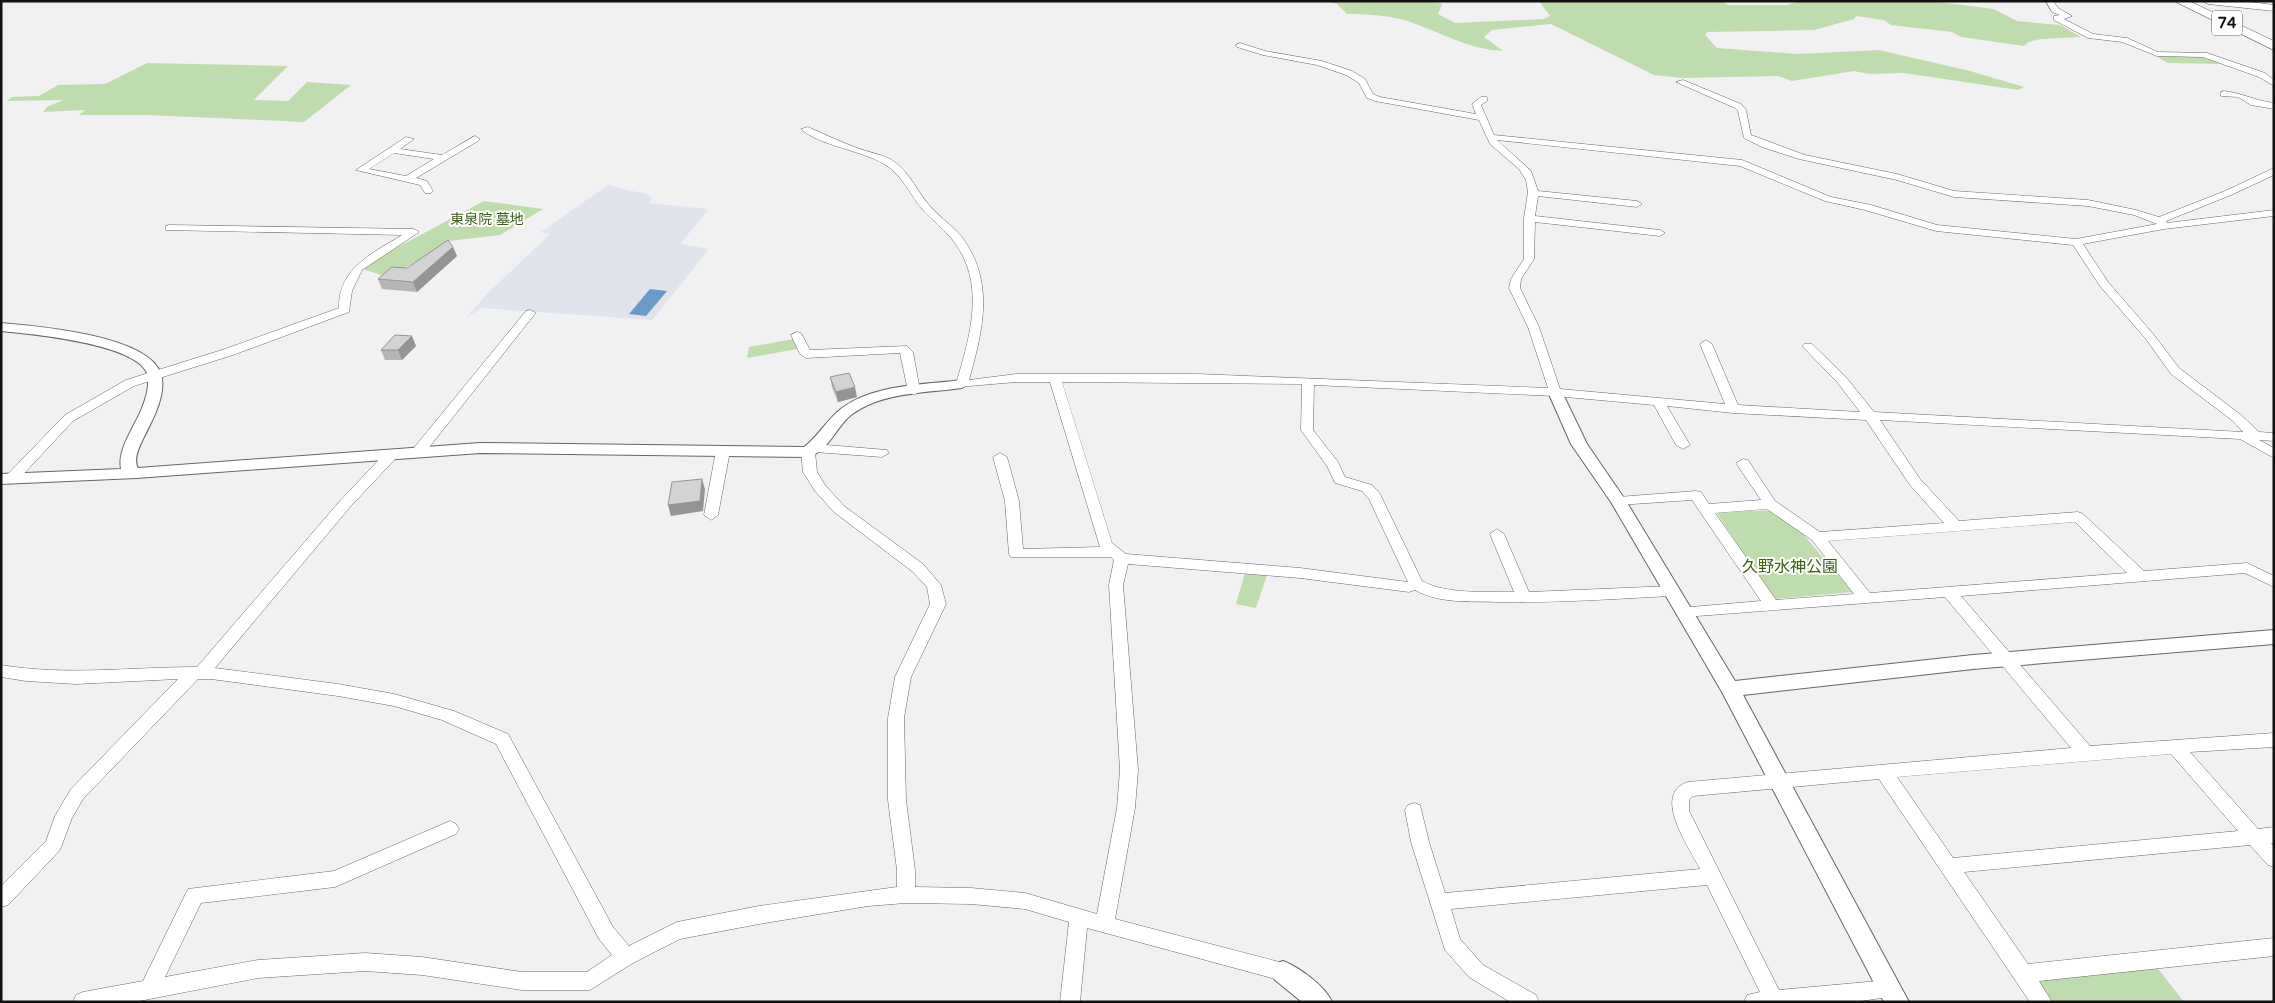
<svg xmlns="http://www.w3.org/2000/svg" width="2275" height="1003" font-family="'Varela Round','Noto Sans JP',sans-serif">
<rect width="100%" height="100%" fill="#f1f1f3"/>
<polygon fill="#e1e4ec" points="608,185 649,195 652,198 649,203 709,209 680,244 709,249 652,320 481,308 466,318 488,293 550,234 541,232"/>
<g fill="#c0dbae">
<path d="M1325,1H1434L1442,4L1438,14L1455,23L1544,19L1550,16L1539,1H1722L1728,5H1787L1800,1H1931L1994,9L2017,21L2060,25L2081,37L2041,39L2028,42L2024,46L1961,37L1952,32L1891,25L1884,20L1856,16L1854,19L1814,30L1707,32L1705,35L1717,48L1798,54L1879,50L1970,71L2024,87L2018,90L1904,73L1869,74L1854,71L1792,81L1778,76L1683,78L1654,75L1551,24L1492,30L1484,37L1503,51C1469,50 1437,30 1404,20C1385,15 1366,14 1347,14L1337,4Z"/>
<polygon points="2156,56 2201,57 2222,64 2168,63"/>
<polygon points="147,63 288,66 254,100 288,101 307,82 351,85 304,122 146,115 79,115 85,110 43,112 47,107 63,100 7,101 12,97 39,96 58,85 105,84"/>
<polygon points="484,201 543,209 500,235 449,241 424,259 384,276 363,269 368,263"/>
<polygon points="793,339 797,349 747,358 749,347"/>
<polygon points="1782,510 1853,592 1774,599 1716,512"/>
<polygon points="1245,573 1267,575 1256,608 1236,604"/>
<polygon points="2155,965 2184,1002 2047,1002 2031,979"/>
</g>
<polygon fill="#6c99c5" points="650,289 667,291 646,316 629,314"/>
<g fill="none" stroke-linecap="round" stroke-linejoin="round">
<g stroke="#666667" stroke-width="1">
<g id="minor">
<polygon points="2046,1 2053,1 2058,8 2072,16 2064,19 2093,34 2127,38 2158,52 2207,53 2265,73 2274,80 2274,86 2259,77 2203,57 2157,56 2122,42 2088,38 2054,20 2054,16 2060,15 2052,12"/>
<path d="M1240,43L1265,51L1322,61L1352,71L1365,79L1373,94L1380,97L1476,114L1472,104L1481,97H1487V101L1481,105L1494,135L1742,160L1831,197L1871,205L1937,225L2076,239L2157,224L2134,215L2088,206L1954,197L1897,180L1799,159L1762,147L1744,138L1738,111L1735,108L1676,82L1683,80L1741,104L1746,110L1751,135L1805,155L1897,174L1954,191L2088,200L2136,210L2159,217L2225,191L2274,168V175L2231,195L2166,221L2167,223L2274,210V216L2164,229L2083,244L2108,282L2154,335L2179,368L2241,415L2259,432L2274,433V441L2259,440L2274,448V458L2240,439L1880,420L1920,479L1959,521L2078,512L2083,514L2144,571L2247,563L2274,576V587L2245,573L1961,596L2090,746L2274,733V747L2190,752L2258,829L2274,827V843H2271L2274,846V867L2268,865L2250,845L1964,872L2028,964L2274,938V956L2039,981L2052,1002H2030L1879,779L1693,796L1689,800V811L1779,990L1889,980L1896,982L1899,989L1896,996L1854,1002H1744L1747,995L1760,992L1707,885L1451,909L1460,939L1483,965L1536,995L1539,1002H1510L1469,977L1445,950L1411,842L1405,810L1408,805L1414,803L1420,805L1429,842L1445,893L1700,869C1689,847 1651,794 1688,782L2071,748L1945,597L1684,617L1679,616L1676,612L1679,608L1761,601L1692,500L1618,505L1611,501L1618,497L1696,491L1701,492L1709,504L1761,500L1736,463L1743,459L1748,460L1775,501L1820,532L1944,523L1910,485L1866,420L1733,413L1667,406L1690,445L1683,449L1676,445L1654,405L1555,396L1314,385L1313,430L1338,462L1345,477L1372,485L1380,494L1422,581C1449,595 1484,591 1514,592L1490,534L1497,529L1504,534L1529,592L1671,586L1676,587L1678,591L1676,595L1671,596C1613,599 1556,603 1498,602C1470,601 1440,604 1415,590L1409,592L1300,578L1128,564L1123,585L1138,770L1135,808L1115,919L1283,963L1290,966L1293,972L1290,978L1283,981L1087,928L1080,1002H1060L1069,922L1025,909L971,904L906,903L868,906L759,924L680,939L633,963L590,990H522L422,975L365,971L258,978L134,1002H73L76,995L83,992L143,981L188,889L334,871L450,821L456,824L459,829L456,834L335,887L201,903L165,977L258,960L365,953L422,957L522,972H587L612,955L599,939L496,744L442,720L394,706L338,696L211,679H198L83,799L72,818L60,850L8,905L1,907V886L46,841L55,816L71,789L178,679L76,684L26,681L1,677V665C67,676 131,667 197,667L340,501L388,450H398L400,453L398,456L350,507L215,668L338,684L394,694L454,711L508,734L613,927L629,946L677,922L759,906L897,887V870L888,800V718L895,677L930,604L927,587L913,572L834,512L815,491L803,472L801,452L814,444L887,450L889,453L882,457L815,452L817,472L825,485L844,506L923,564L941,585L946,604L911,677L904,718L906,800L915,870V887L971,888L1025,893L1097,914L1117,808L1120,770L1109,585L1114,560L1111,557H1011L1009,554L1005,501L993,457L1000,453L1007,457L1019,501L1023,549L1100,547L1050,382H1016L958,387L956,384C970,336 987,283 952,239C943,228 932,220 923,210C910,195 902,174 884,164C863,151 818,145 801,129L808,127C824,134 841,142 857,148C868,152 880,154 890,159C908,169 916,190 929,205C939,217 952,225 962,237C995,282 983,330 969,380L1016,374H1197L1548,388L1528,327L1509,288L1511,279L1524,259V218L1528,192L1526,180L1519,169L1490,144L1479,120L1375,101L1367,98L1359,83L1346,75L1317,65L1263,55L1237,47L1236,45ZM1497,140L1740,166L1825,201L1865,210L1936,231L2073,245L2100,286L2146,339L2171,374L2233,421L2243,432L1874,412L1845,376L1812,344H1804L1802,346L1804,348L1837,382L1860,412L1738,405L1712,344L1706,340L1700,344L1725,404L1560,389L1539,327L1520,288L1521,279L1534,259L1535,222L1660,236L1665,233L1660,230L1535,216L1538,196L1637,207L1642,204L1637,201L1538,191L1531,171ZM1062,382L1302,384L1301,430L1327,466L1335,483L1362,491L1369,499L1408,582L1300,568L1126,554L1112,543ZM1767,509L1812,540L1854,594L1776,600L1715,513ZM2075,522L2127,573L1870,593L1828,541ZM2171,754L2238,831L1953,858L1897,777Z"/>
<path d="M2224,91C2242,93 2256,101 2274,103V109L2251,105L2238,97L2221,96V92Z"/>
<path d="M475,136L480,139L478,141L416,178L427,181L433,191L431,193H425L420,185L356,170L406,137L414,139L400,149L442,155ZM394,153L434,159L406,176L369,169Z"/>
<path d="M170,225L414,229L419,232L362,270L352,291L349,312L233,355L134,386L73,421L17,481H7L5,478L7,475L65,415L126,380L225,349L339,308C338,268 373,253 402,235L166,230V226Z"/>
<polygon points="530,310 536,313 534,315 423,455 413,455 411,452 413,449 526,311"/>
<polygon points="797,332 801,333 810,350 907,346 913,352 920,391 914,395 908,391 900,353 806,358 800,354 791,335"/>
<polygon points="723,447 730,451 718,515 711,520 704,515 716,451"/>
</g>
</g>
<g stroke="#666667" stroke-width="2">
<g id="tertiary">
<path d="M1,323C36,326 149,335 161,374C167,395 152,421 143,439C139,447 133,460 138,468L480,443L804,447C819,436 827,419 842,408C875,384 923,385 962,380L969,384L962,388C926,393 881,392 851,415C836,427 828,452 808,457L480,453L136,478L1,484V474L121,469C117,449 135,426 142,408C146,398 151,382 146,371C130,343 32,334 1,331Z"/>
<polygon points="1555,388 1562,392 1587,444 1626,501 1735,681 1973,655 2274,630 2274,644 1973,669 1743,695 1909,1002 1884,1002 1722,692 1611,502 1571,444 1548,392"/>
<path d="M1283,961C1299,967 1325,986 1332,1002H1302L1275,980L1271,972L1275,964Z"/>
</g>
</g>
<g stroke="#666667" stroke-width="1">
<g id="primary">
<polygon points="2174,1 2189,1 2274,41 2274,50"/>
<polygon points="2203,1 2243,1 2274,5 2274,11 2208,4"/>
</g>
</g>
<use href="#minor" fill="#fff" fill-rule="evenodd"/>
<use href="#tertiary" fill="#fff" fill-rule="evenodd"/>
<use href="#primary" fill="#fff" fill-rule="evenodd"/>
</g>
<g fill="#b5b5b6">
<polygon points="453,247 457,256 417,292 382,289 378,279 407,268"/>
<polygon points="416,346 402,360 385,360 381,350"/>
<polygon points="830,377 857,397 838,402 832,387"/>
</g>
<g fill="#949494">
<polygon points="453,247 457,256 417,292 413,282"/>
<polygon points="412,336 416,346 402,360 398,350"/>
<polygon points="855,387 857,397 838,402 836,392"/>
<polygon points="702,479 705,489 703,511 671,516 668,505"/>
</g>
<g fill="#d3d3d4" stroke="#949494">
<polygon points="448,240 453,247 413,282 378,279 392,267 407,268"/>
<polygon points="395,335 412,336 398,350 381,350"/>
<polygon points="849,373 855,387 836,392 830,377"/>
<polygon points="702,479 700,501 668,505 672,482"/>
</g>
<g text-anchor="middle" stroke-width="4" stroke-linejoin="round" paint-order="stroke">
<g font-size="14" fill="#395f12" stroke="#fff">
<text x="487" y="224">東泉院 墓地</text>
</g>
<rect fill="#fff" stroke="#585859" stroke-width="1" x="2212" y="10.5" width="30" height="25" rx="4"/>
<g font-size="15" font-weight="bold" fill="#111112">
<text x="2227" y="28">74</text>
</g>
<g font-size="16" fill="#395f12" stroke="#fff">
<text x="1790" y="572">久野水神公園</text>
</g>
</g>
<rect width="2275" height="1003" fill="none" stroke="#111112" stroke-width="5"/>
</svg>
